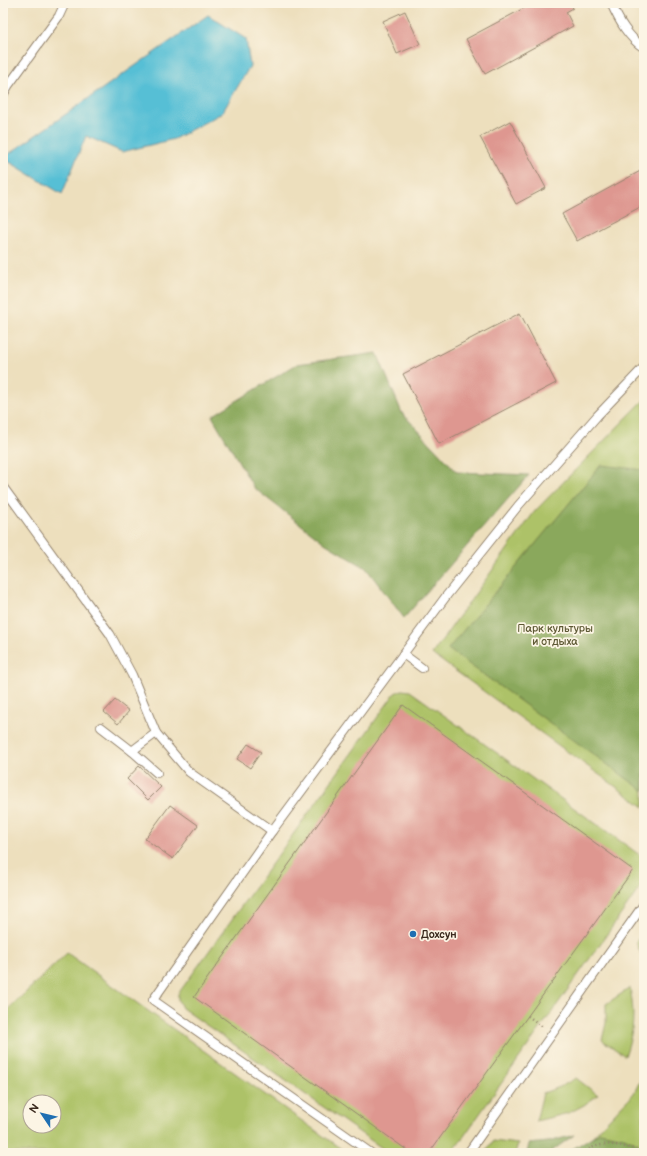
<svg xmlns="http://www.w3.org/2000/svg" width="647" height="1156" font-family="'Balsamiq Sans',sans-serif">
<rect width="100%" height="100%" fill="#fcf5e5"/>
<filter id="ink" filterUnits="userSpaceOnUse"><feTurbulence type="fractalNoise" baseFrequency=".025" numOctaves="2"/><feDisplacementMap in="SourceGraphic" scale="8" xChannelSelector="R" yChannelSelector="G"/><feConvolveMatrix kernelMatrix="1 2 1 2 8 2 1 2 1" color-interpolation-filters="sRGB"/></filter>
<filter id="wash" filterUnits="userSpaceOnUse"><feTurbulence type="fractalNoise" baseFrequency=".012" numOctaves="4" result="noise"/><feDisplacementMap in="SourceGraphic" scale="16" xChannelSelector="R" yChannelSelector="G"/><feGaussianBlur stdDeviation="0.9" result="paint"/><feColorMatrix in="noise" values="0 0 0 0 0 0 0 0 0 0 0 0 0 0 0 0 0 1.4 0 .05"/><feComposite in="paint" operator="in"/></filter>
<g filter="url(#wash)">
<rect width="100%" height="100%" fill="#eddfbd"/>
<g fill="#adc267" stroke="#747642" fill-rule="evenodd">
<polygon points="644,400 644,807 432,654 535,511"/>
<polygon points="402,690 410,691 644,858 644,882 452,1153 389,1153 182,1008 178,1000 178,994 395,693"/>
<polygon points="644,931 644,961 636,942"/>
<path d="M67,953L347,1153H3V1014ZM30,1102H54V1126H30Z"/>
<path d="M630,988C635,1015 634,1030 625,1056L602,1040L606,1023V1004Z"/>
<polygon points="644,1073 644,1153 569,1153 590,1139 634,1093"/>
<polygon points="576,1078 598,1095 584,1105 569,1113 536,1121 543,1093 560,1087"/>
<polygon points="493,1141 518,1144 515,1153 485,1153"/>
</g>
<g fill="#8aa85c" stroke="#62693d">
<polygon points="377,353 402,413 457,472 529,475 404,618 366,568 326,544 254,488 212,416 297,364"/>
<polygon points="601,465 644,470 644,791 448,649"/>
<polygon points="600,1132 624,1137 644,1146 644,1153 566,1153"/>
<polygon points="574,1135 549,1153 527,1153 529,1144 548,1142"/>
</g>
<polygon fill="#57bfd5" stroke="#49747a" points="208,15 246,39 250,66 222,113 174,139 122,152 86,136 62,194 3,158"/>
<g id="blocks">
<g fill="#de9790">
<polygon points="527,3 570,3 573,8 566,12 573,26 485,74 466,39 528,6"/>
<polygon points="405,11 420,44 397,54 383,21"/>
<polygon points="510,121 546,188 516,204 480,137"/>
<polygon points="644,169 644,205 577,241 562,214"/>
<polygon points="520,313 556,383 439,444 403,374"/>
<polygon points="115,700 129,711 118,724 104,712"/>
<polygon points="403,705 633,870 429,1153 411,1153 194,997"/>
<polygon points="248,744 261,752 250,768 237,759"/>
<polygon points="139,766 161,787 148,800 127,779"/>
<polygon points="170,805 198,825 173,859 145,839"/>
</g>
</g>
</g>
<g filter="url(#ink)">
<use href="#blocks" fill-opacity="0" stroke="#94846e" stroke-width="1"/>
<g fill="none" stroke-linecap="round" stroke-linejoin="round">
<g stroke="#94846e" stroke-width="10">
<g id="service">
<path d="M611,3C619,21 628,37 644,48"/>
<polyline points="3,95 8,86 59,16 65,3"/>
<polyline points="3,487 110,634 132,675 156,733 189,772 272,831"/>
<polyline points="403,654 422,668"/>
<polyline points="101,727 132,751"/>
<polyline points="156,733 132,751 157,773"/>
<polyline points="371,1153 153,1000 272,831 447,595 518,506 597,416 644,367"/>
<polyline points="468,1153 644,904"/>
</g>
</g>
<g stroke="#94846e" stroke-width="2.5" stroke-dasharray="1 3" stroke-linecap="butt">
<polyline points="528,1016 543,1027"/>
<path d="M582,1153C603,1139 619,1145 641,1151L643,1153"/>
</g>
<use href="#service" stroke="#fff" stroke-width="8"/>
</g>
</g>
<circle fill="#1f6fb2" stroke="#fcf5e5" stroke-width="1.5" cx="413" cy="934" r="4"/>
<g text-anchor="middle" stroke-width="3.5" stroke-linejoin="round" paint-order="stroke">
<g font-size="11" fill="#5d5834" stroke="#fcf5e5">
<text x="555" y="632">Парк культуры<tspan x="555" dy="13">и отдыха</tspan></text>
</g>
<g font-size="11" font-weight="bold" fill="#3b2a1e" stroke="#fcf5e5" text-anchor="start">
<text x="421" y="938">Дохсун</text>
</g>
</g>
<rect width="647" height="1156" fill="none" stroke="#fcf5e5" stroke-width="16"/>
<g transform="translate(42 1114) rotate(305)"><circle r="19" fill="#fcf5e5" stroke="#afa495"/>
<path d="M0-3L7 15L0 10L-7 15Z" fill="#1f6fb2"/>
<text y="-6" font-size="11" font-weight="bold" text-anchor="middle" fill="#3b2a1e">N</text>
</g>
</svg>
